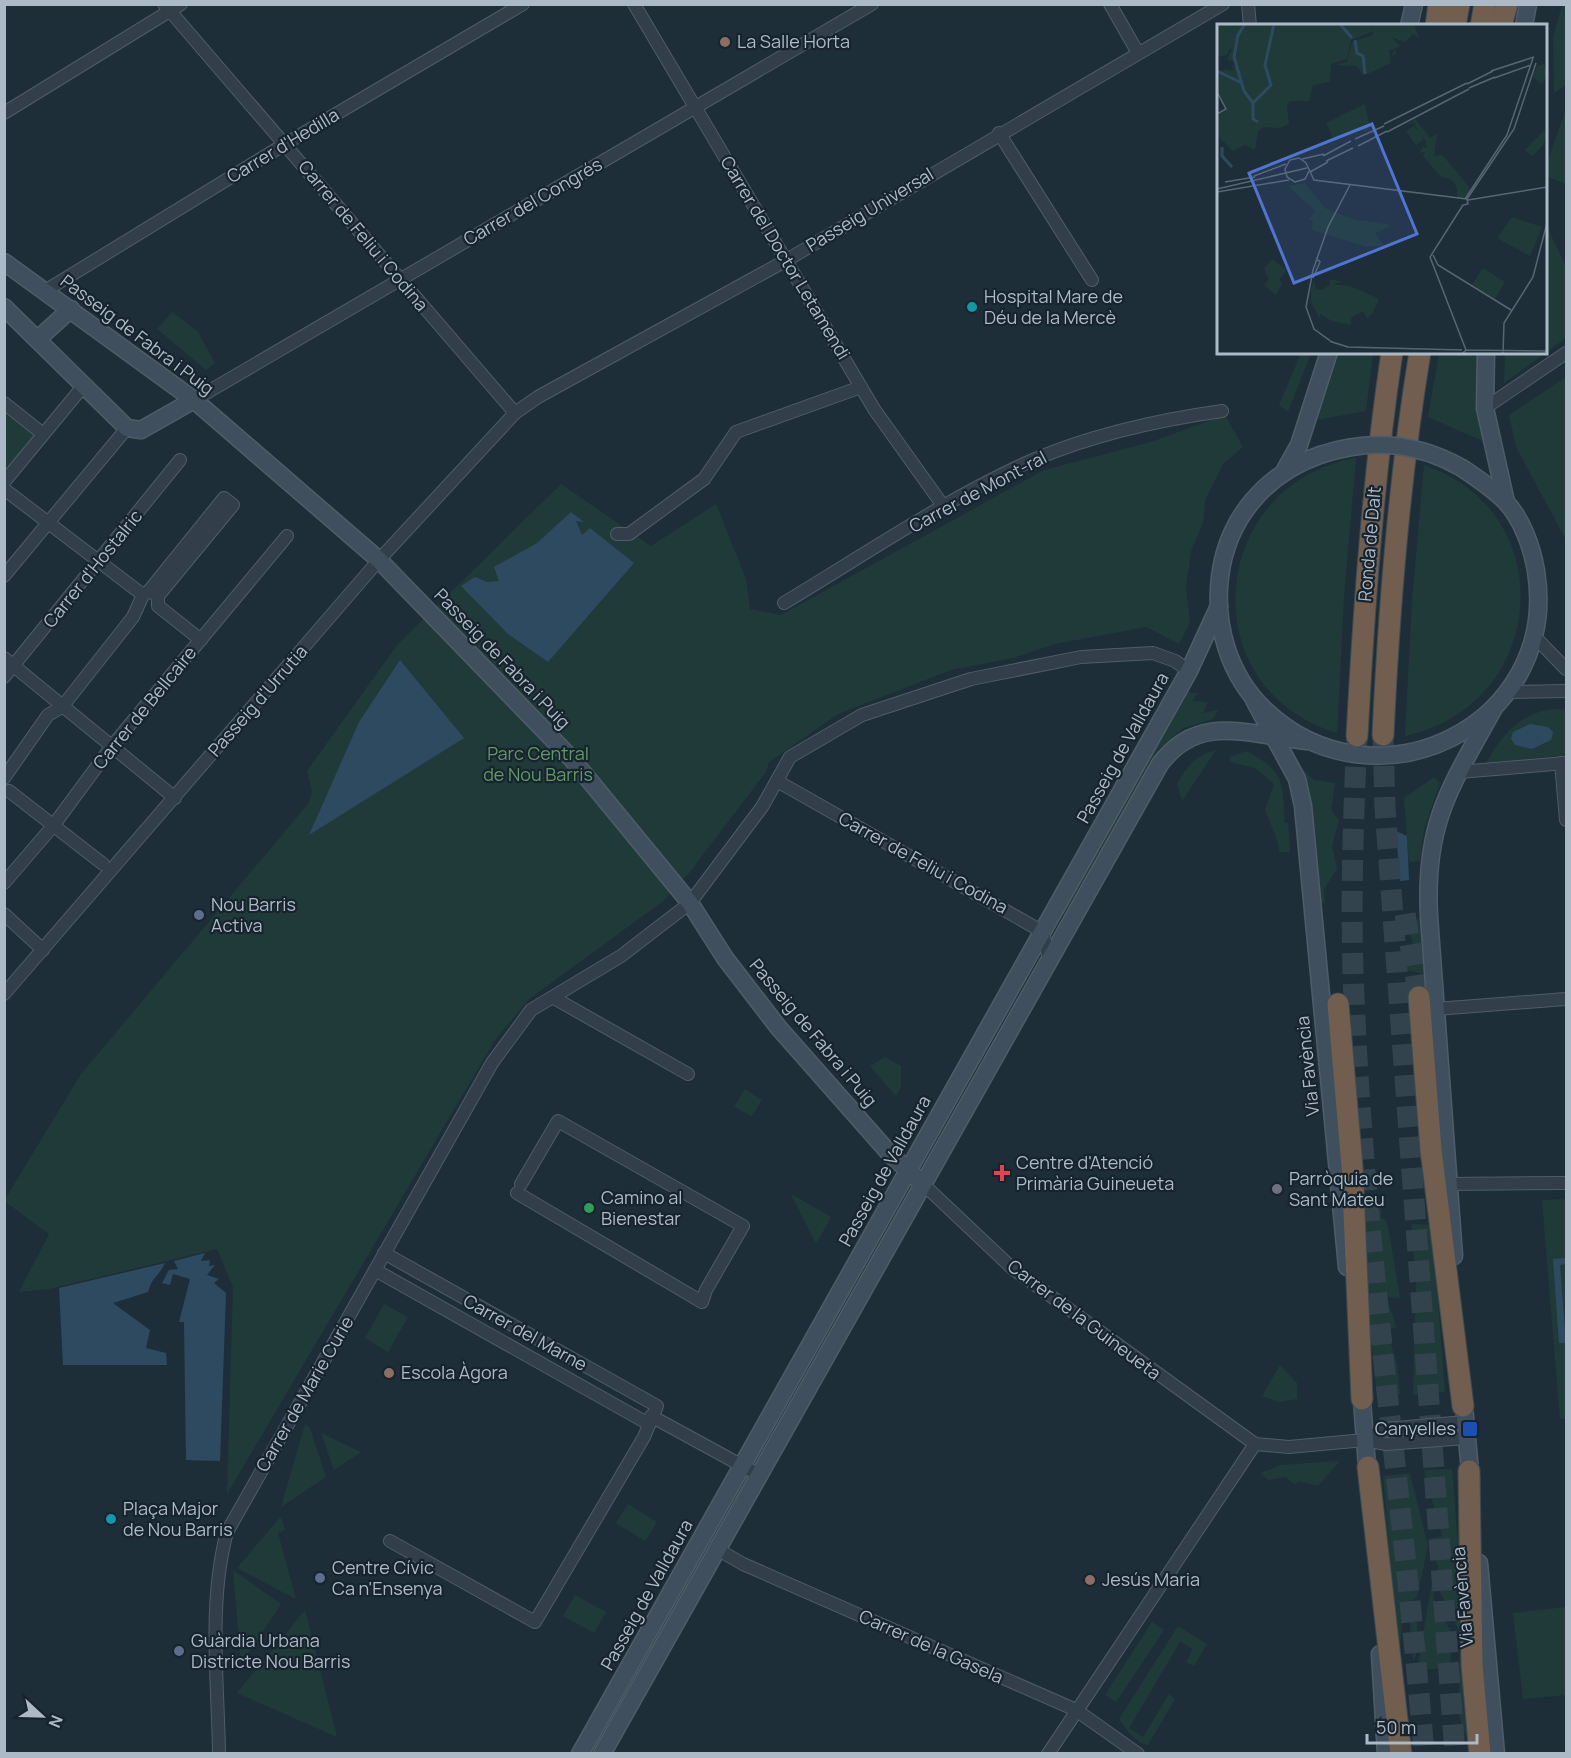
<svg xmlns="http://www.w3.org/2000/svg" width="1571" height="1758" font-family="Manrope,sans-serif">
<rect width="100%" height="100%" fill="#1e2e39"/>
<g fill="#203a39">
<polygon points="1562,5 1566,5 1566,85 1554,93 1553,38"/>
<polygon points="1566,110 1566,184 1546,176 1546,165"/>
<polygon points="1546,225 1566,266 1566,338 1504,383 1505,353 1546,352"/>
<polygon points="172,312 198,332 215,363 206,370 157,329"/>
<polygon points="1301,353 1311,353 1288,412 1279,405"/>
<polygon points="1339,353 1373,353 1366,411 1316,420"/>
<polygon points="1439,353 1479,353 1480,419 1483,441 1428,417"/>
<polygon points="1566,377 1566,540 1516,447 1509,415"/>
<polygon points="4,398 42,430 7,473 4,471"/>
<polygon points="1225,415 1243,447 1223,464 1205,500 1203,523 1191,551 1186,587 1190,623 1179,644 1146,627 1055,644 1013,658 951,670 838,714 769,762 766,772 689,873 662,902 529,999 495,1040 227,1494 233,1287 217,1249 49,1289 19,1292 49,1234 4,1201 81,1074 308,804 312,792 307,771 397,645 561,484 651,546 716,504 746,579 750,609 781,615 1044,470 1151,442"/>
<path d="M1356,458L1344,596L1337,733C1189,688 1209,483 1356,458Z"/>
<path d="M1424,465C1563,512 1548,705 1405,736L1412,601Z"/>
<polygon points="1187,692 1198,693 1192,701 1208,702 1203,713 1218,710 1213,719 1183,728 1159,749 1065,916 1060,914"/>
<path d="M1553,709L1566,710V755L1486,763C1503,734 1519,714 1553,709Z"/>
<path d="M1216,750L1182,801L1177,784C1187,766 1196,755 1216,750Z"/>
<path d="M1246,751C1287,771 1282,787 1285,823H1288L1290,852H1279L1277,840L1265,810L1274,784L1255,768L1230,762V757Z"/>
<polygon points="1298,765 1314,780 1335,783 1331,810 1339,820 1332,846 1337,869 1324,889 1325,904 1319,901"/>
<polygon points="1434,777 1440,783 1424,829 1420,861 1409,862 1404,798"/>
<polygon points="1422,916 1426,974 1406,970 1413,941 1406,929"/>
<polygon points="885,1057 901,1066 901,1087 896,1096 870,1066"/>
<polygon points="745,1089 762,1100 752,1116 734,1107"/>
<polygon points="791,1194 831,1217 816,1244"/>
<polygon points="1566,1199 1566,1419 1560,1419 1542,1200"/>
<polygon points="1382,1202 1381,1218 1386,1221 1389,1232 1400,1298 1387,1297 1396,1327 1387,1331 1397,1365 1400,1394 1377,1397 1359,1204"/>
<polygon points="1411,1224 1432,1225 1445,1392 1413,1395 1416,1283"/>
<polygon points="384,1304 408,1317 388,1352 365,1338"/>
<polygon points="1280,1365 1297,1383 1297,1399 1279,1402 1262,1396"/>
<polygon points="305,1424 310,1428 326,1477 281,1507"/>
<polygon points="321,1433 361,1452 334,1470"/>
<polygon points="1340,1461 1318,1486 1300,1481 1294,1484 1286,1477 1268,1480 1261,1473 1281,1465"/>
<polygon points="1452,1469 1474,1753 1467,1753 1467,1741 1459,1715 1460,1633 1440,1592 1439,1570 1430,1539 1442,1536 1424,1470"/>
<polygon points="1410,1473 1428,1546 1417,1597 1403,1606 1399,1664 1383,1476"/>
<polygon points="628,1504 657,1522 645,1541 616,1523"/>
<polygon points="281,1516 285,1530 278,1533 296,1599 237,1568"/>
<polygon points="233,1570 281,1604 241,1664"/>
<polygon points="1432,1582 1434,1600 1454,1637 1449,1668 1417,1670"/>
<polygon points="575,1595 606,1612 594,1633 563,1616"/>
<polygon points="1418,1603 1416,1656 1413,1661 1409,1614"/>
<polygon points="1566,1607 1566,1695 1523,1699 1513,1613"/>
<polygon points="305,1610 337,1737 237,1693"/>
<polygon points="1152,1622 1164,1630 1116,1702 1105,1695"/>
<path d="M1178,1626L1207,1644L1194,1666L1186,1662L1193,1649L1180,1642L1129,1728L1143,1737L1169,1694L1175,1699L1148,1745C1135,1743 1126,1729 1119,1719Z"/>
</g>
<g fill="#2d4a60">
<polygon points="571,512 584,522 576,521 582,535 590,528 634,563 548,662 508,634 461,586 475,577 487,582 499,581 494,567 537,543"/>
<polygon points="400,660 464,738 309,835 359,722"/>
<polygon points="1530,724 1548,727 1553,732 1551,740 1532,749 1515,745 1511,739 1513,732"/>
<polygon points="1396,831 1407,836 1409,880 1400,881"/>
<polygon points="205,1253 201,1261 210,1260 209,1266 215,1265 207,1275 219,1279 214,1283 226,1293 220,1461 186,1460 184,1322 179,1322 190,1279 173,1274 170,1285 162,1283 169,1270 178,1269 174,1261"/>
<polygon points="1566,1258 1566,1264 1560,1265 1566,1343 1559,1343 1553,1259"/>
<path d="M165,1263C158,1278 153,1275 148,1292L113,1303L150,1330L146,1348L166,1353L167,1365H63L59,1288Z"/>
</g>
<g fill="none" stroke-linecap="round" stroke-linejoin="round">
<g stroke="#33434e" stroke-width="21" stroke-dasharray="21 10" stroke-linecap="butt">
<polyline points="1383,735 1385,808 1455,1754"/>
<path d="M1357,736C1353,822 1350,910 1354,997C1364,1250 1404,1501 1424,1754"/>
<polyline points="1405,914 1419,997"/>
</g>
<g stroke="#4f5d68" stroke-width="14">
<g id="street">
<polyline points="164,4 515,413"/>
<polyline points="634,4 874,409 944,507"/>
<polyline points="1110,4 1138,53"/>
<polyline points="1248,4 1250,26"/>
<polyline points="4,113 181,4"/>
<polyline points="999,133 1092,280"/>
<polyline points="45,291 285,144 523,4"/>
<polyline points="194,400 872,4"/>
<polyline points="4,403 38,430"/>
<polyline points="1485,408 1566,353"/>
<polyline points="4,482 85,384"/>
<polyline points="4,489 143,595 149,591 158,596 158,606 201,640"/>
<polyline points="617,534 629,534 704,479 736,432 861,387"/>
<polyline points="4,576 127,428"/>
<polyline points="149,591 224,498 233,505 158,596"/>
<path d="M784,603C864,555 949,497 1033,460C1094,434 1158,420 1222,411"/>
<polyline points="1533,635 1566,669"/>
<polyline points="4,658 175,798"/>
<polyline points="4,677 180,460"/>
<polyline points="1507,692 1566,691"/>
<polyline points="1561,763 1566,820"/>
<polyline points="1459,772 1566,763"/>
<polyline points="4,778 48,715 62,707 133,617 143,595"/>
<polyline points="777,781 1043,932 1049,960"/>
<polyline points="9,791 103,864"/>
<polyline points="4,883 53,826 112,746 287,536"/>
<polyline points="4,914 43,950"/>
<polyline points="4,994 379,560 515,413 538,397 785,261 1223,4"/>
<polyline points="554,998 688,1074"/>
<polyline points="1436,1009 1566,999"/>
<polyline points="922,1183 1012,1268 1255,1444"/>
<polyline points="1448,1184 1566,1183"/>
<polyline points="517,1193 702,1302 706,1290 743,1226 558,1121 521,1184"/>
<polyline points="384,1253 657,1406 644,1437 535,1622 390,1541"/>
<polyline points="375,1270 647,1423"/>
<polyline points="651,1416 759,1475"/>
<polyline points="1365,1440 1385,1429 1465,1422"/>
<polyline points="1255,1444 1289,1447 1365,1440 1386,1444 1466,1438"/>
<polyline points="717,1549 743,1564 1076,1710 1138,1754"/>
<path d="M219,1754C218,1681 208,1602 227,1532L492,1063L531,1010L621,956L690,903L762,807L790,757L862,715L971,679L1081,657L1153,653L1175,661L1189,671"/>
<polyline points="1048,1754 1255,1444"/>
</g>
</g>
<g stroke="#4f5d68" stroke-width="19">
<g id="secondary">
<polyline points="1409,26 1414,4"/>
<polyline points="1524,26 1528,4"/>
<polyline points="4,262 194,400 379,560 571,758 690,903 725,958 778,1027 890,1154 922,1183"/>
<polyline points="4,307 127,428 141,430 194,400"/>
<polyline points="39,338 71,309"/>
<polyline points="1486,352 1485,408 1506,502"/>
<path d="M1320,455C1265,474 1227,519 1220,577C1214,625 1229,676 1265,710C1375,815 1561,726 1536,571C1532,547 1522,519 1505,501C1492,488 1477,478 1462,468"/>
<polyline points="1285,470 1299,445 1329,352"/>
<polyline points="1254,700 1297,779 1303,806 1347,1267"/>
<path d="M1454,1256L1429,916C1424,822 1451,786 1494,708"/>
<polyline points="1361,1388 1368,1479"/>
<polyline points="1463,1396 1471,1481"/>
<polyline points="1479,1563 1496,1754"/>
<polyline points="1380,1654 1386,1754"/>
<polyline points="580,1754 1189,671 1219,606"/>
<path d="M602,1754L1160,764C1200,711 1251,736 1307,741"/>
</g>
</g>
<g stroke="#3c4a54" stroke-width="23">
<g id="highway">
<polyline points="1436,26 1439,4"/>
<polyline points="1455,26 1459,4"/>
<polyline points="1481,26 1485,4"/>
<polyline points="1501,26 1507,4"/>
<path d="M1383,735C1389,607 1399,479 1420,352"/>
<path d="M1357,736C1364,607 1373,480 1392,352"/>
<polyline points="1419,997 1431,1150 1463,1406"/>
<polyline points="1338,1004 1352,1166 1362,1399"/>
<polyline points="1368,1467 1401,1754"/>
<polyline points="1469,1471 1472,1665 1480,1754"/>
</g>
</g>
<use href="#street" stroke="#323f4a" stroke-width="12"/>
<use href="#secondary" stroke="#3f4f5d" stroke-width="16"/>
<use href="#highway" stroke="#715e4e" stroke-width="21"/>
<g stroke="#4f5d68" stroke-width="19" stroke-linecap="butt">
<path id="secondary-bridge" d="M1320,455C1370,438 1416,442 1462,468"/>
</g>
<use href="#secondary-bridge" stroke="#3f4f5d" stroke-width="16"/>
</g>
<g fill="#8d6e63" stroke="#17242e" stroke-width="2">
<circle cx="725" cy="42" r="6"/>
<circle cx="389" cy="1373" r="6"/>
<circle cx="1090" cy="1580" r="6"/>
</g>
<g fill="#0f9aa8" stroke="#17242e" stroke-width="2">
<circle cx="972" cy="307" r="6"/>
<circle cx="111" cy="1519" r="6"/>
</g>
<g fill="#5c6f8a" stroke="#17242e" stroke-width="2">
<circle cx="199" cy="915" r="6"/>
<circle cx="320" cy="1578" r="6"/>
<circle cx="179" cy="1651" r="6"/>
</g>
<path fill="#e0444e" stroke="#17242e" stroke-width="2" d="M999 1164h6v6h6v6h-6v6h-6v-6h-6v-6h6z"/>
<circle fill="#6b7280" stroke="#17242e" stroke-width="2" cx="1277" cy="1189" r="6"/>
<circle fill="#2e9e5b" stroke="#17242e" stroke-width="2" cx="589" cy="1208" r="6"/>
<rect fill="#1a4fb4" stroke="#17242e" stroke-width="2" x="1462" y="1421" width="16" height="16" rx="3"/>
<g text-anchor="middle" stroke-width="4.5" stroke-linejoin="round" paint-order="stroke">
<g font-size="18" fill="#acbac7" stroke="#17242e" text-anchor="start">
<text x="737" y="48">La Salle Horta</text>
<text x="984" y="303">Hospital Mare de<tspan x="984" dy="21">Déu de la Mercè</tspan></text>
<text x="211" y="911">Nou Barris<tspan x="211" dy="21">Activa</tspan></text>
<text x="1016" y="1169">Centre d'Atenció<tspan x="1016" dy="21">Primària Guineueta</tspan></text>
<text x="1289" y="1185">Parròquia de<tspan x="1289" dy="21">Sant Mateu</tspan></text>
<text x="601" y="1204">Camino al<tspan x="601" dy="21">Bienestar</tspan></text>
<text x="401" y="1379">Escola Àgora</text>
<text x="1456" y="1435" text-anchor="end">Canyelles</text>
<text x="123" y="1515">Plaça Major<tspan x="123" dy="21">de Nou Barris</tspan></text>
<text x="332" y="1574">Centre Cívic<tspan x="332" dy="21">Ca n'Ensenya</tspan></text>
<text x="1102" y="1586">Jesús Maria</text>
<text x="191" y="1647">Guàrdia Urbana<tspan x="191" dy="21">Districte Nou Barris</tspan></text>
</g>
<g font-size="18" fill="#acbac7" stroke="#17242e">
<text transform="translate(283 146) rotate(-31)" y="6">Carrer d'Hedilla</text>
<text transform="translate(533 202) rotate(-30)" y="6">Carrer del Congrés</text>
<text transform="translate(870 210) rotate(-31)" y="6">Passeig Universal</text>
<text transform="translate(363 236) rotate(50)" y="6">Carrer de Feliu i Codina</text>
<text transform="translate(785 258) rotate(59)" y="6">Carrer del Doctor Letamendi</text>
<text transform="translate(137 335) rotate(37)" y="6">Passeig de Fabra i Puig</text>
<text transform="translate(978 492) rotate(-28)" y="6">Carrer de Mont-ral</text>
<text transform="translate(1370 544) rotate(-85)" y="6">Ronda de Dalt</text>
<text transform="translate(93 569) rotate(-51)" y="6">Carrer d'Hostalric</text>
<text transform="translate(502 659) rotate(46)" y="6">Passeig de Fabra i Puig</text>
<text transform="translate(258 701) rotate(-49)" y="6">Passeig d'Urrutia</text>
<text transform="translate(145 708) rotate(-51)" y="6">Carrer de Bellcaire</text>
<text transform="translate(1123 748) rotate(-61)" y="6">Passeig de Valldaura</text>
<text transform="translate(923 863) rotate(29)" y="6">Carrer de Feliu i Codina</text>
<text transform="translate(813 1033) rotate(50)" y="6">Passeig de Fabra i Puig</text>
<text transform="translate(1308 1066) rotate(-96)" y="6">Via Favència</text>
<text transform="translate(885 1171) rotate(-61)" y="6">Passeig de Valldaura</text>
<text transform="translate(1084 1320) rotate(37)" y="6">Carrer de la Guineueta</text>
<text transform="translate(525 1333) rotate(29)" y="6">Carrer del Marne</text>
<text transform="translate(305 1394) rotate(-60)" y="6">Carrer de Marie Curie</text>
<text transform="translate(647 1595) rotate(-61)" y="6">Passeig de Valldaura</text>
<text transform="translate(1463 1597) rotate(-95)" y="6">Via Favència</text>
<text transform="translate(931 1647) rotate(24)" y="6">Carrer de la Gasela</text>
</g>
<g font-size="18" fill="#619965" stroke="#17242e">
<text x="538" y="760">Parc Central<tspan x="538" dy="21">de Nou Barris</tspan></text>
</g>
</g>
<g transform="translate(1217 24)">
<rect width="330" height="330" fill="#1e2e39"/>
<path d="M0,0H155L156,7L134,16L130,35L114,40L113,58L96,61L92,77H73L70,81L72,100L63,104L47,103L41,107L38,126L28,121L16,127L0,111V91L10,86L0,67V48L9,45L17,47L15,40L23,48L16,37L10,36L15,26L13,24L10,31L0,33ZM156,0H197L202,14L196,10L188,18L174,13L183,22L177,25L180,30L175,32L177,25L172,26L174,39L155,48L146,51L140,42L118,41L130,38L135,18L156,11ZM327,40L330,51L325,60L316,53L320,42ZM148,80L153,105L147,108L144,103L117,117L109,99ZM198,95L213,114L220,110L217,132L225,131L241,149L253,165L249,173L240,174V164L235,156L223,152L206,132L208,128L202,129L206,123L210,124L208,116L205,112L206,116L199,121L189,107L197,102L201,107L197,98L188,102ZM327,107L330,111L326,121L315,132L308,126ZM88,159L108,184L135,195L175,201L158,209L167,222L150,223L95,206L96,198L92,195L98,187L71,162ZM295,193L325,203L313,232L280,214ZM55,235L70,246L62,256L65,259L59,271L47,261L52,255L47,245ZM266,244L288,258L278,275L255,261ZM113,255L125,258L116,260L133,262L162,275L155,290L150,294L146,287L134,294V301L115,297L103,290V295L94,278V264L97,257L99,265L104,266L113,261Z" fill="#203a39"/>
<path fill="none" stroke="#2d4a60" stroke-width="3" d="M28,0L21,11L17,33L27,67L36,79M123,0L135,14M138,16L140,29L146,32L148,50M0,47L25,59M41,98L36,95V79L54,61L48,41L57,0M5,123V132L15,143"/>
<path fill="none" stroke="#576672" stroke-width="1.5" d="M274,47L317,33M277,54L314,41M250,60L276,47M252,64L278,53M0,68L9,85L0,90M167,100L250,59M170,108L252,65M138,115L167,102M141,122L170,107M106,132L134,117M85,135L107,130M109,137L136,124M92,147L88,155L78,158L70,153L68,145L73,136L82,134L89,139L97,156L250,175L251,180L246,181M93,148L111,138M37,152L69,140M8,158L38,153M133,161L111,203L96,246L89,283L97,305L115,318L131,323L245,326M0,165L90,144M0,168L72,156M248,175L290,111L316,34M250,175L297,105L319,39M251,176L330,163M246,181L213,233L249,326M216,231L221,241L294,286M96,254L103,238L99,234M245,330L249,326L330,327M286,330L287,299L316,253L330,199"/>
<path fill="#4f74d2" fill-opacity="0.15" stroke="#4f74d2" stroke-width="3" d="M155,100L200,210L77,259L32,149Z"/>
<rect width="330" height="330" fill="none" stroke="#acbac7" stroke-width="3"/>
</g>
<rect width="1571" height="1758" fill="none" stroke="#acbac7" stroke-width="12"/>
<g transform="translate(42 1716) rotate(112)" stroke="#17242e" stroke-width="4.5" paint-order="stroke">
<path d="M0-4.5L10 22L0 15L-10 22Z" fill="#acbac7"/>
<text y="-9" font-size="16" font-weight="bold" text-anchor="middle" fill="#acbac7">N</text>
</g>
<path d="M1367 1734v9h110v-9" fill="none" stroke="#acbac7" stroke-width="3"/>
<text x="1376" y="1734" font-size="18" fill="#acbac7" stroke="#17242e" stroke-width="4.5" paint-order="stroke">50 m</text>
</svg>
